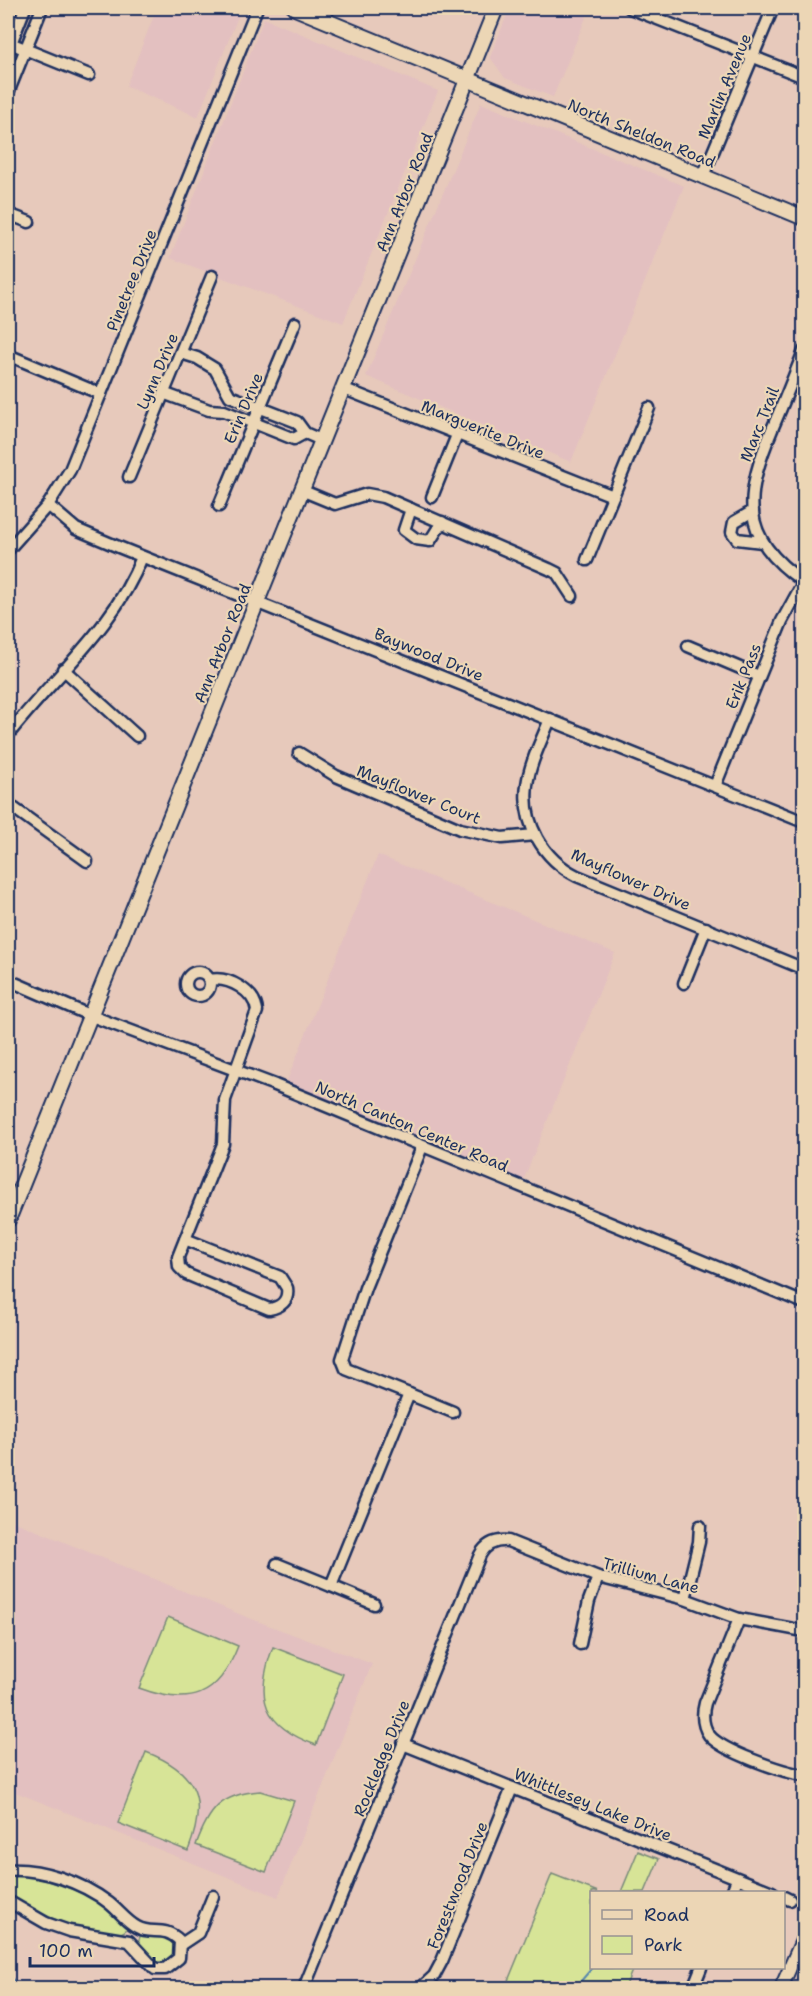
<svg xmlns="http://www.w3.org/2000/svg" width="812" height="1996" font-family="'Shantell Sans',sans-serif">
<rect width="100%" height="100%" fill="#e7c9bb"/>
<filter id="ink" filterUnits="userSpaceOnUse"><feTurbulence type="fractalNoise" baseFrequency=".0167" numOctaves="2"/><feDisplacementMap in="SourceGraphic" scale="12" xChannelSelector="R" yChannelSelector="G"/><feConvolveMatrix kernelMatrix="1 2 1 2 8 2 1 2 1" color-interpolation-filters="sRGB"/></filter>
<g filter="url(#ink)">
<g fill="#e3c0c0">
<polygon points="157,8 241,9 198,117 126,86"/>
<polygon points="510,8 590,8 553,97 505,78 490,57"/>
<polygon points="264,18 438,91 343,323 170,258"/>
<polygon points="481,103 684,186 571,462 366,376"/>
<polygon points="378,855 615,953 523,1181 286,1083"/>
<polygon points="8,1519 244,1616 372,1664 278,1897 8,1789"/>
</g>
<g fill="#d7e497" stroke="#798a7a" stroke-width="1.5">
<path d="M168,1617L238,1646C218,1698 190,1707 139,1688Z"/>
<path d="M273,1647L343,1674L316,1745C263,1726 254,1698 273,1647Z"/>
<path d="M146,1752C198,1772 208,1800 188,1851L118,1823Z"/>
<path d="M260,1791L294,1801L266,1872L196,1845C209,1809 221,1794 260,1791Z"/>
<polygon points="638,1851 659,1859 645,1892 621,1892"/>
<path d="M21,1874C45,1879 121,1901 127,1929C108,1949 28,1908 8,1896V1876Z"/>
<polygon points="552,1874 598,1892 592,1892 592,1968 633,1968 625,1988 505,1988"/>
<polygon points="141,1934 164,1935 173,1942 175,1954 170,1961 155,1964 138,1942"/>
</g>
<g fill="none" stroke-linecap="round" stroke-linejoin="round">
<g stroke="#5888ad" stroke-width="2">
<polyline points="8,1974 20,1988"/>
<polyline points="40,1988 44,1986 47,1988"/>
<polyline points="575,1988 592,1968"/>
</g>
<g stroke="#1b2f5e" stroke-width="15">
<g id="minor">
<polyline points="630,8 804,77"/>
<polyline points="325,19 328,8"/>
<polyline points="10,43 89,75"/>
<polyline points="8,51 25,8"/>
<polyline points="8,93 42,8"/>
<polyline points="703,176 773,8"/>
<polyline points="8,214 29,222"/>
<polyline points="181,353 197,358 215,369 230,396 297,422 305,433 321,440"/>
<polyline points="8,355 101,394"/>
<polyline points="342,388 613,496"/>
<polyline points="163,393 209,410 224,411 294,439 305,433"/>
<polyline points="129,477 212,276"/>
<polyline points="301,490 335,504 367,494 383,497 549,569 557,573 572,596"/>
<polyline points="432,497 457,435"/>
<polyline points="48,505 76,529 121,548 804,822"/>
<polyline points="219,506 295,323"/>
<polyline points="411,509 404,530 416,539 430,541 442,522"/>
<polyline points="753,511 734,522 732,532 737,539 762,542"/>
<polyline points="8,550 48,505 70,470 257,8"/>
<polyline points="587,560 649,408"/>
<path d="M804,582C737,536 745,494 773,427C784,402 794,376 804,351"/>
<polyline points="688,646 759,676"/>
<polyline points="63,669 137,736"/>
<path d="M550,719C542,740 530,762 527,785C522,823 543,859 577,876L804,969"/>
<path d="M8,735C53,677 115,627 142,557"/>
<polyline points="299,753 336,776 460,829 502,838 535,835"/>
<polyline points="715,786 782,621 804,581"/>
<polyline points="8,804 87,861"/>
<circle cx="198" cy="984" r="12"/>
<polyline points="8,980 89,1015 275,1085 804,1303"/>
<polyline points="684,983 706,928"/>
<path d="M185,1239L280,1277L287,1288C289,1301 281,1307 269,1309L186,1274L179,1267L178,1257L223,1144L225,1100L257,1011C255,991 228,976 210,980"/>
<polyline points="409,1394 453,1412"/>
<polyline points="277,1564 331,1586 409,1394 346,1369 342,1359 365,1288 422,1147"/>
<polyline points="331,1586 374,1604"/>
<polyline points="685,1599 699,1542 700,1526"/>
<path d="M739,1619L705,1703C702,1714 702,1725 709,1735C721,1751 785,1773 804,1775"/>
<polyline points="580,1644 589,1601 598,1577"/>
<polyline points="403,1744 772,1892"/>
<path d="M8,1870C41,1868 82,1882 109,1903C118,1910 127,1922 137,1927C152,1936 163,1924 180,1941L179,1958L165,1969H155L129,1941L69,1931L46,1923L8,1901"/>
<polyline points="732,1892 737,1879"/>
<polyline points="784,1897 790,1900"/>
<polyline points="180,1945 198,1933 213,1896"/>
<path d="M304,1988L480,1555C486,1544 495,1540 508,1541L598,1577L685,1599L739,1619L804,1631"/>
<polyline points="421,1988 434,1976 442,1961 512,1788"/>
<polyline points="693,1988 701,1968"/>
</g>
</g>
<g stroke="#1b2f5e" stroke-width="16">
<polyline id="tertiary" points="781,1988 804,1936"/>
</g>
<g stroke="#1b2f5e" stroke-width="18">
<g id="secondary">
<polyline points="295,8 804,218"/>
<polyline points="8,1220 496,8"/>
</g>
</g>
<use href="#minor" stroke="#ecd6b5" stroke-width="10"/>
<use href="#tertiary" stroke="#ecd6b5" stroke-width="12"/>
<use href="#secondary" stroke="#ecd6b5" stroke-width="14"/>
</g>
</g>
<g text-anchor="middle" stroke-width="4.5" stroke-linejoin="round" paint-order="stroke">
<g font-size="16" fill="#1b2f5e" stroke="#ecd6b5">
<text transform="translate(724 86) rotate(-67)" y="6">Marlin Avenue</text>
<text transform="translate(642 133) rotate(22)" y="6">North Sheldon Road</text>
<text transform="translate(404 192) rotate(-68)" y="6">Ann Arbor Road</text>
<text transform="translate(131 280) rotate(-68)" y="6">Pinetree Drive</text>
<text transform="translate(157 371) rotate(-67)" y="6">Lynn Drive</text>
<text transform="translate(243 408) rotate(-67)" y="6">Erin Drive</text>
<text transform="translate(759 424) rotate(-68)" y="6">Marc Trail</text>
<text transform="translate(483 429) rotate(22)" y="6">Marguerite Drive</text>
<text transform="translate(222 643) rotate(-68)" y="6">Ann Arbor Road</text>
<text transform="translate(429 654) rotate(22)" y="6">Baywood Drive</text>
<text transform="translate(743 676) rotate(-68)" y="6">Erik Pass</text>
<text transform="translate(419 794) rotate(22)" y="6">Mayflower Court</text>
<text transform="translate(631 879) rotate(24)" y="6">Mayflower Drive</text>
<text transform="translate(412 1126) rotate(23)" y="6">North Canton Center Road</text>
<text transform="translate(651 1575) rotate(15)" y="6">Trillium Lane</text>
<text transform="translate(381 1758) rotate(-68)" y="6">Rockledge Drive</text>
<text transform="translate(593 1804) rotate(22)" y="6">Whittlesey Lake Drive</text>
<text transform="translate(457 1885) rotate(-68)" y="6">Forestwood Drive</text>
</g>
</g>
<rect width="812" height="1996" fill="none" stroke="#ecd6b5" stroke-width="30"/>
<rect x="15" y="15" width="782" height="1966" fill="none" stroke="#1b2f5e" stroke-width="2" filter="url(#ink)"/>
<rect x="590" y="1891" width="195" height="78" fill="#ecd6b5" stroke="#989392" stroke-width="1.5"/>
<rect x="602" y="1910" width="30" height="9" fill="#ecd6b5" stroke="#989392" stroke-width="1.5"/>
<text x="644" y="1921" font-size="18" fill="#1b2f5e">Road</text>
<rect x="602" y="1936" width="30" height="18" fill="#d7e497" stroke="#989392" stroke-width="1.5"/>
<text x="644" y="1951" font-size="18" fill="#1b2f5e">Park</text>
<path d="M30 1957v9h124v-9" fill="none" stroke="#1b2f5e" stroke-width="3"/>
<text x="39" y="1957" font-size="18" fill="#1b2f5e" stroke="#ecd6b5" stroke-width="4.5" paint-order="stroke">100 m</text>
</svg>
